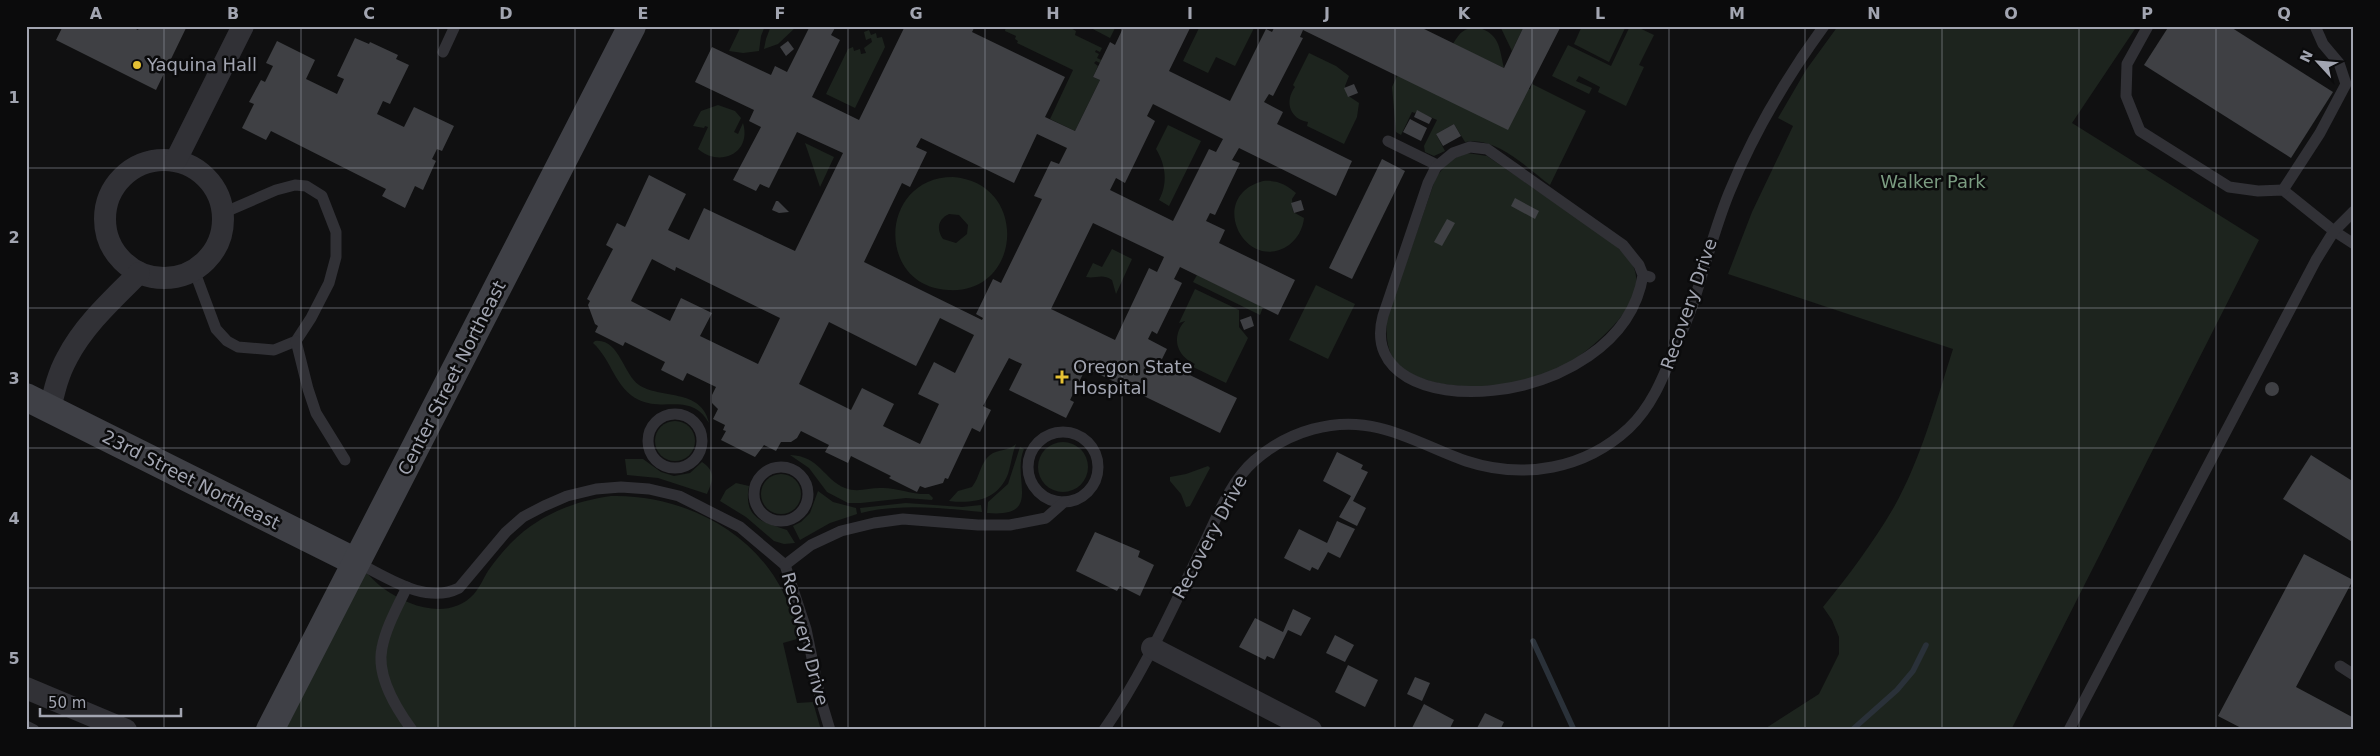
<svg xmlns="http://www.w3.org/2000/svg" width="2380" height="756" font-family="'DejaVu Sans',sans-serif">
<rect width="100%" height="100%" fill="#101011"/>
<g fill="#1d241e" fill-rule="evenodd">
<polygon points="741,26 765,26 761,36 759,51 743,53 729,51"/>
<polygon points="771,26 797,26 778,44 764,49 766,39"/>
<polygon points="1006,26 1067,26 1076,31 1075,35 1102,48 1100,52 1096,50 1095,52 1099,54 1097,58 1101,60 1100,63 1096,61 1094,63 1098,66 1093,77 1100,80 1075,131 1050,119 1073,70 1017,43 1018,41 1015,39 1016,36 1005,31"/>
<polygon points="1087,26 1116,26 1110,38"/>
<polygon points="1200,26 1255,26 1235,66 1216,57 1208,73 1183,61"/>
<polygon points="1500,26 1524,26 1512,51"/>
<polygon points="1582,26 1626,26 1609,62 1574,44"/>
<polygon points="1630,26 1635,26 1654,35 1639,65 1644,67 1626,106 1598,92 1600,87 1579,76 1576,81 1592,88 1589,94 1552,76 1568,45 1611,66"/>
<path d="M1838,26H2137L2072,123L2259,240L2011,730H1763L1819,694L1839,654V637L1832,620L1823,607C1849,575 1873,543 1894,507C1921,459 1936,402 1953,349L1728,274L1752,212L1793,126L1778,118L1806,70Z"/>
<path d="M1477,27C1500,34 1499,47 1504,68L1453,44C1460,32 1464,28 1477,27Z"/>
<polygon points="869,30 871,35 876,33 877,38 882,37 885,47 855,108 826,94 848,49 853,47 854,51 860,49 861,54 866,53 864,48 872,42 871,38 866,40 864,32"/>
<path d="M1309,53L1336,66L1349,76L1345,86L1347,95L1359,103L1357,117L1344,144L1307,126L1308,122C1290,119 1284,102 1295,87L1293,85Z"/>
<path d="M1397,76L1530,89L1532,84L1586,111L1550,185C1527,168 1496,136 1465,142L1454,124L1436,134L1445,151L1434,156L1425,152L1424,146L1437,120L1417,111L1415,113L1412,112L1401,135L1396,132L1392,87Z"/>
<path d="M718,105L735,111L741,118L734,132L738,134L743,123C752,153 720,168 698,149L708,127L705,126L704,128L693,126L701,111Z"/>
<path d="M1168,125L1201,141L1169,206L1159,200C1168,184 1166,165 1156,149Z"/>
<polygon points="805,143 834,157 820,187"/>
<path d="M1467,153L1487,156L1612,242C1620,250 1629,257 1634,268C1642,291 1629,308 1614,325C1596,344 1578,359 1554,371C1517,390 1419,397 1393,358C1386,346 1387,334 1386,321L1436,177L1450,160Z"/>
<path d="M953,177C1030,183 1022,295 948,290C875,286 879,177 953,177ZM949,214L959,215L968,225L967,234L956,243L943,239C936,229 938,219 949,214Z"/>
<path d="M1263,181C1277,180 1286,184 1296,193L1292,199L1293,212L1304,218C1303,229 1297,239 1289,245C1246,275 1205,197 1263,181Z"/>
<path d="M1112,249L1132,259L1116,294L1112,280C1102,273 1096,279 1086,277L1093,263L1102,267Z"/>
<polygon points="1197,275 1263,307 1260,315 1193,282"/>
<polygon points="1316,285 1355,304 1328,359 1289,340"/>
<path d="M1195,289L1239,310V327L1248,338L1226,383L1193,367L1195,364C1176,356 1171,336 1185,321L1179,323Z"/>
<path d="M595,341C619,338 623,374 639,385C659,399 702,388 709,423C691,392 664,412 639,400C615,389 612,360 593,343Z"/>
<circle cx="675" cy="441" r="20"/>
<circle cx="1063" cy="467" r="25"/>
<path d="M1016,444C1012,454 1011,465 1008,474C998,500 973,504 949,501L958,491L972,487C980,477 980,463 990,455C998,449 1009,451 1016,444Z"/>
<path d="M1020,447L1024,449C1011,479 1044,518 987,513L988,502L1008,484Z"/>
<path d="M790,455C820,456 823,479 845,488C857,493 868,488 880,488C896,487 912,495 929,494L933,498L932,500L906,498L861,503H848L827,492L809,468Z"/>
<path d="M625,459H643L661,472L674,476L690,473L702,462C716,471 713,481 707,494L658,478L627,475Z"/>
<polygon points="1208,466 1210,468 1190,506 1186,507 1181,494 1170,481 1170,477 1186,474"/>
<circle cx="781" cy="494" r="20"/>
<path d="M736,483L749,486C743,518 762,522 787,530L795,543L784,544L774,541L746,517L720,501L726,490Z"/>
<polygon points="818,491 833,502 856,508 857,514 830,523 800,540 793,526 801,522 810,513"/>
<path d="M611,496C683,494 760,533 788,603C792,613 800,628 797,639L783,643L797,703L813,702L821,730H270L356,562C365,570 373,581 383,588C409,607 449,621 474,594C480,587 483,579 488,571C495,561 503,551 512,542C539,515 574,501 611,496Z"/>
<path d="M906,503L962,507L981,505L982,512C941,508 901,503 861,513L860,508Z"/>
</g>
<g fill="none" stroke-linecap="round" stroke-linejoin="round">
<g stroke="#2a3139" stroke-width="5.5">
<polyline points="1533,641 1574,730"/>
<polyline points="1852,730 1897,690 1913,671 1926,645"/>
</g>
</g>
<g fill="#3f4044" fill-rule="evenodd">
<polygon points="63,26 130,26 138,30 140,26 187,26 156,90 56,40"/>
<path d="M810,26H836L831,35L840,40L812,97L859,120L905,26H975L972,32L1065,77L1045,117L1075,131L1100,80L1093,77L1110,42L1115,45L1124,26H1191L1169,71L1230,101L1266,29L1272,32L1275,26H1418L1504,68L1524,26H1561L1508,130L1303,30L1300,37L1303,38L1273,96L1269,94L1264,102L1283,112L1277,124L1352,161L1336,196L1239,148L1232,160L1240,163L1215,215L1210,213L1206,221L1225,230L1219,243L1295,280L1278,315L1180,267L1174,279L1182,283L1157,334L1152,331L1148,339L1167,349L1161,361L1237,398L1220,433L1082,366L1081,370L1084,372L1070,400L1074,402L1066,418L1009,390L1022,364L1009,358L983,406L991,410L980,432L972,428L948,479L945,478L943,483L925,488L920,486L917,492L889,478L891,476L851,456L848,463L825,452L829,445L801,431L797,438L791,442H781L776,451L764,445L755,457L721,440L726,431L723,430L725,425L713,419L718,409L712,403V395L716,387L687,373L683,381L661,370L665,362L625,342L623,346L595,332L598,326L595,324L588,305L590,301L587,299L613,249L606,245L617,223L625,227L649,175L686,194L668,230L689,240L704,208L795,251L843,153L797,132L769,188L760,184L756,191L733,180L761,127L749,121L754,110L695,82L712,47L771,75L775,66L787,72ZM1153,104L1223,139L1216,152L1209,149L1173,221L1110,190L1116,178L1125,183L1155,121L1147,116ZM1037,134L1067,148L1059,164L1051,161L1034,196L1042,199L1001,283L993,279L976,314L983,318L982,320L864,262L902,183L910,187L927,152L916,147L921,138L1014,183ZM1093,223L1164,257L1157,272L1149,268L1115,340L1051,309ZM652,259L675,271L676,267L780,318L758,364L700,336L712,313L681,298L670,321L631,301ZM940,318L974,335L955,373L934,362L918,394L939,404L920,444L883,426L894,404L862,388L851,410L799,384L829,322L916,366Z"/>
<polygon points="2169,26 2229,26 2333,92 2291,158 2144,65"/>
<polygon points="355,38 369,44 370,42 398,55 396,59 409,65 390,104 383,101 377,114 404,127 414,107 454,126 442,151 437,149 432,159 436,161 423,190 415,186 405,208 382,196 386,189 271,131 266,140 242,128 254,104 249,102 261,80 265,82 273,66 266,63 277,41 315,60 306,79 337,94 344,79 337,76"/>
<polygon points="788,41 794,49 786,56 780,47"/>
<polygon points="1354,84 1358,93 1348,97 1344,88"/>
<polygon points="1417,110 1432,118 1429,124 1414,117"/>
<polygon points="1410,119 1427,128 1421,141 1403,132"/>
<polygon points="1454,124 1461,136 1443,146 1436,134"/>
<polygon points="1382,159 1405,171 1352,279 1329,268"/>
<polygon points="1515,198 1539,211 1535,219 1511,206"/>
<polygon points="1301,200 1304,210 1294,213 1291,203"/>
<polygon points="776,201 778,201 789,212 779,213 772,210"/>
<polygon points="1447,219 1455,223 1442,246 1434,242"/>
<polygon points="1251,316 1254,326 1244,330 1240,320"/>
<circle cx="2272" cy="389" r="7"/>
<polygon points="1337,452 1363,465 1361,469 1368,472 1353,501 1366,508 1357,526 1339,517 1351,496 1323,481"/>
<polygon points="2311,455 2354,482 2354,543 2283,499"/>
<polygon points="1337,521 1355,529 1340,558 1328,552 1318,570 1312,567 1310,571 1284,558 1299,529 1327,543"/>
<polygon points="1095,532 1140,551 1138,557 1154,565 1140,596 1120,586 1117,591 1076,571"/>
<polygon points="2304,554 2353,580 2296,687 2354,718 2354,730 2245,730 2218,716"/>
<polygon points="1293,609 1311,618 1301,636 1288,630 1274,659 1267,656 1265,660 1239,647 1255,618 1283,632"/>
<polygon points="1335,635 1354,645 1345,662 1326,653"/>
<polygon points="1348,665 1378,680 1365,707 1335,692"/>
<polygon points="1415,677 1430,683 1422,701 1407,694"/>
<polygon points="1424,704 1454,720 1449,730 1411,730"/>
<polygon points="1485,713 1504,722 1500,730 1476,730"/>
</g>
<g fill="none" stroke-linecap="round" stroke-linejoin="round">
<g stroke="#313136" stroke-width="11">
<polyline points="2148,26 2127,64 2126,96 2140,131 2229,187 2258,191 2283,190 2334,231 2354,244"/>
<polyline points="443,52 455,26"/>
<polyline points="1388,141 1437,165"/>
<polyline points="2283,190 2320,133 2346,84 2339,63 2323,44 2315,26"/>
<polyline points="194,270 216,329 227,341 238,347 274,350 296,341 311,318 329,283 336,257 336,232 322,196 306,186 295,185 276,190 223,213"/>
<path d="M1643,275C1621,414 1352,430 1383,316L1428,183L1436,167L1453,153L1470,147L1487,149L1623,245L1639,265L1643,275L1650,277"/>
<polyline points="296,341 308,389 316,413 345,460"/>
<circle cx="675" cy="441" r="27"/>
<circle cx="1063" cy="467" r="35"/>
<circle cx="781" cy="494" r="27"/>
<path d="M356,562C387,577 425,605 459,588L506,532L523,517L544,506L567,496L596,489L621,487L649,489L679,496L740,527L785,565L806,629L820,697L830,730"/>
<polyline points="785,565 811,545 841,531 874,523 903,519 978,525 1010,525 1046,518 1064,502"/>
<path d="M407,587C398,606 386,627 382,648C376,676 396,708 412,730"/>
<polyline points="2340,666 2354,675"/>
<polyline points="26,726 34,730"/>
<path d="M1104,730C1143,674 1171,611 1201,550C1216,520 1229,483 1254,461C1288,431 1335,417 1379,428C1409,435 1437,451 1466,461C1524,480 1585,469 1629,428C1651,407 1662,380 1673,353C1680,337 1687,321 1693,304C1705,267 1714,230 1729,193C1753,134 1786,78 1824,26"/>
<polyline points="2069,730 2316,260 2334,231 2354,211"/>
</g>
<g stroke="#313136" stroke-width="22">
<circle cx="164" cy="219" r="59"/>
<polyline points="176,160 243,26"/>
<path d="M50,409C54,392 58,374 67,358C84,325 113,299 139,273"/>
<polyline points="1152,648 1311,730"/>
<polyline points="26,688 126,730"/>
</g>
<g stroke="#3f4046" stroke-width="28">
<polyline points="26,397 356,562"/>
<polyline points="270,730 632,26"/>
</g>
</g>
<path fill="none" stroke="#a2a5b1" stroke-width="1" stroke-opacity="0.55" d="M164,26V730M301,26V730M438,26V730M575,26V730M711,26V730M848,26V730M985,26V730M1122,26V730M1258,26V730M1395,26V730M1532,26V730M1669,26V730M1805,26V730M1942,26V730M2079,26V730M2216,26V730M26,168H2354M26,308H2354M26,448H2354M26,588H2354"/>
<g fill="#e5c134" stroke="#0b0b0c" stroke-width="2">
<circle cx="137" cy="65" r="5"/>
<path d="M1059.5 369.5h5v5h5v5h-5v5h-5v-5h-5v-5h5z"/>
</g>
<g text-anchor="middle" stroke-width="5" stroke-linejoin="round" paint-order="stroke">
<g font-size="18" fill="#a2a5b1" stroke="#0b0b0c" text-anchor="start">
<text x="147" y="71">Yaquina Hall</text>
<text x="1073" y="373">Oregon State<tspan x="1073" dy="21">Hospital</tspan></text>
</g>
<g font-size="18" fill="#7a9b80" stroke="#0b0b0c">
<text x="1933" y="188">Walker Park</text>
</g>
<g font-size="18" fill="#a2a5b1" stroke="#0b0b0c">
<text transform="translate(1689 304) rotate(-71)" y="6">Recovery Drive</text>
<text transform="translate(452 378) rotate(-63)" y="6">Center Street Northeast</text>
<text transform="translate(191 480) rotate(27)" y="6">23rd Street Northeast</text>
<text transform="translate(1210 537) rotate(-62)" y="6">Recovery Drive</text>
<text transform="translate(805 639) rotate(75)" y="6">Recovery Drive</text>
</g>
</g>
<rect width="2380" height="756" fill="none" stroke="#0b0b0c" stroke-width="55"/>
<g transform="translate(2318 62) rotate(296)" stroke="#0b0b0c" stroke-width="4" paint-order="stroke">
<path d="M0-4L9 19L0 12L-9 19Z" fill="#a2a5b1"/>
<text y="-8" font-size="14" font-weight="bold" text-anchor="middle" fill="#a2a5b1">N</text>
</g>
<path d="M40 708v8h141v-8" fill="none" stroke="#a2a5b1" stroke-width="2.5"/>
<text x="48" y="708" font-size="15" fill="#a2a5b1" stroke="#0b0b0c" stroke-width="4" paint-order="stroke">50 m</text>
<rect x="28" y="28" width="2324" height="700" fill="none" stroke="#a2a5b1" stroke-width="2"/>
<g font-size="16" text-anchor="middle" font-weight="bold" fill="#a2a5b1">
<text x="96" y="19">A</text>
<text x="233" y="19">B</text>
<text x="369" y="19">C</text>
<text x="506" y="19">D</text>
<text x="643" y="19">E</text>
<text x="780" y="19">F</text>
<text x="916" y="19">G</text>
<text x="1053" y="19">H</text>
<text x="1190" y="19">I</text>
<text x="1327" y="19">J</text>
<text x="1464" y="19">K</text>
<text x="1600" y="19">L</text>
<text x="1737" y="19">M</text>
<text x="1874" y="19">N</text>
<text x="2011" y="19">O</text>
<text x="2147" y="19">P</text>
<text x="2284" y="19">Q</text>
<text x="14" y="103">1</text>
<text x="14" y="243">2</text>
<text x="14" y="384">3</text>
<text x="14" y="524">4</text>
<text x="14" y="664">5</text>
</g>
</svg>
